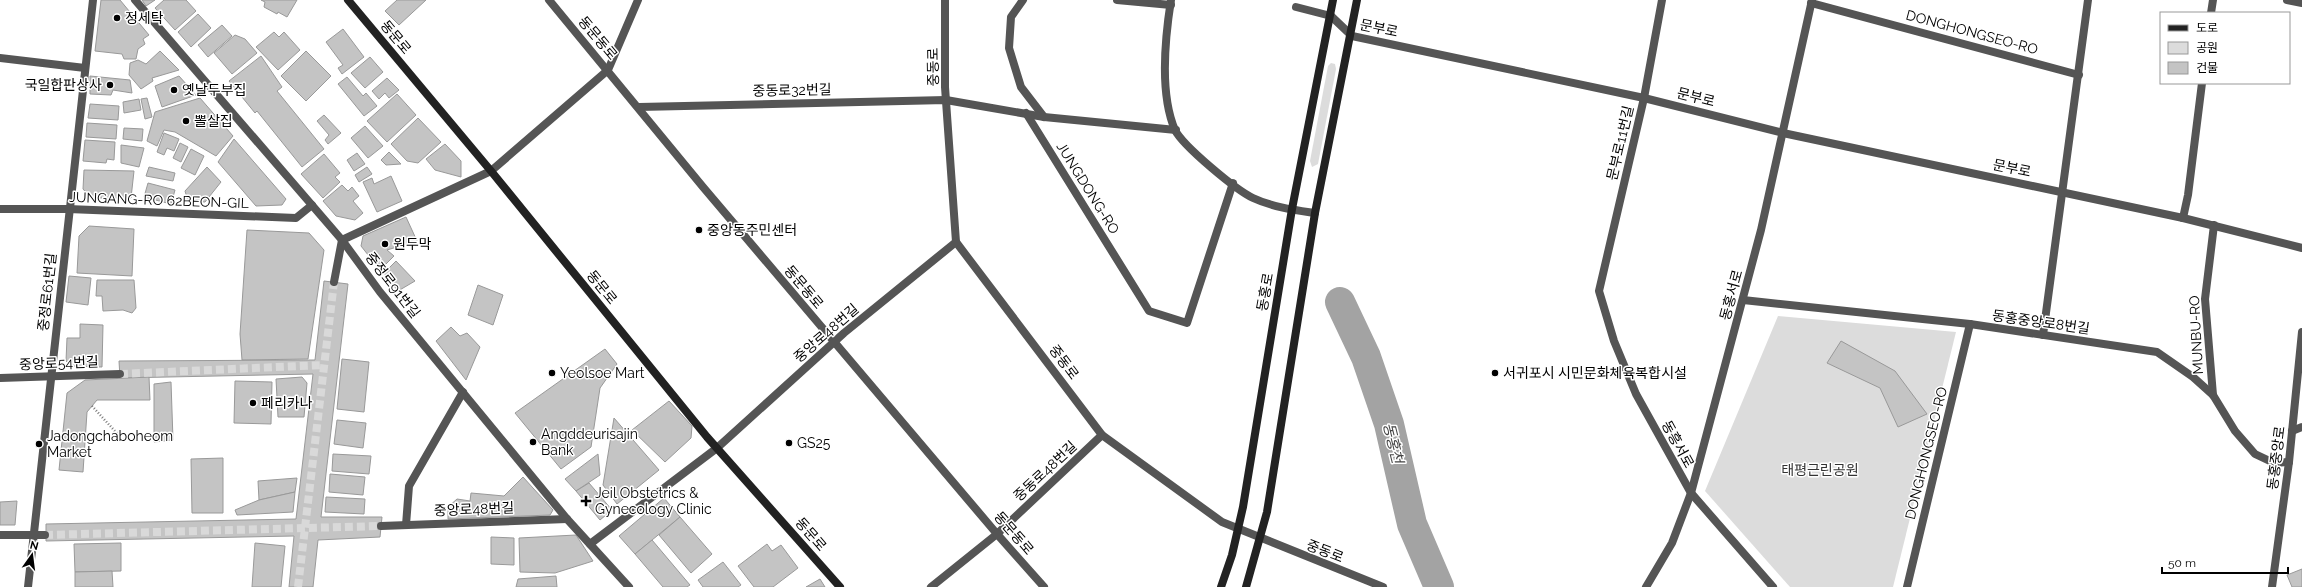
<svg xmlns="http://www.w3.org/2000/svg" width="2302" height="587" font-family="Raleway,'Noto Sans KR',sans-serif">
<rect width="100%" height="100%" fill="#fff"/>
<g fill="#dcdcdc">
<polygon points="1331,63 1335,64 1336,69 1318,164 1312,167 1310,161 1328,66"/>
<polygon points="1778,316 1956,332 1893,587 1790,587 1705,491"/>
</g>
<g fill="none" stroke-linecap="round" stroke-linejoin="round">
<polyline stroke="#a3a3a3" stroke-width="30" points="1340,302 1366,357 1389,424 1412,524 1439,587"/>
</g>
<g fill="#c4c4c4" stroke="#999">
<polygon points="101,0 120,0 149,35 143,39 145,44 138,49 136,59 124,59 122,54 95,51"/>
<polygon points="142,0 155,0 146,6"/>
<polygon points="164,0 186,0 196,11 175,30 155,8"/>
<polygon points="261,0 297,0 287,17 278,12 277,14 264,7 265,2"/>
<polygon points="397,0 426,0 399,25 385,11"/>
<polygon points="198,14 211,28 191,47 178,32"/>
<polygon points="222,25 232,36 208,57 198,45"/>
<polygon points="343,29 364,57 342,74 338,68 343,65 326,42"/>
<polygon points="274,32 279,37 284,32 300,50 278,70 256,47"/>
<polygon points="235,35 245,39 257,53 232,74 214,53"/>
<polygon points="160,51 179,70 152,78 153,81 141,89 129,75 130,63 138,60 146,64"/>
<polygon points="306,51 331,76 306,101 281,76"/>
<polygon points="261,56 282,87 277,91 324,149 302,167 257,111 255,113 229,81"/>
<polygon points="370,57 383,72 365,88 351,73"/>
<polygon points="90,76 130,80 132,93 113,90 111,95 90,94"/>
<polygon points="179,76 196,95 162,107 155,86"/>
<polygon points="347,77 363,96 366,93 377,106 364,116 338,84"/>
<polygon points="387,78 399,90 389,98 385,93 379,99 372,91"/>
<polygon points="397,94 416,115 387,142 367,121"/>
<polygon points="147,98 152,117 145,119 141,99"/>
<polygon points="200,98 233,136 216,156 175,132 164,130 157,146 147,141 155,112"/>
<polygon points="139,99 141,110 124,113 123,102"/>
<polygon points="90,104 119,106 118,120 88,118"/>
<polygon points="324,115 341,133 328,144 325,140 329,135 317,121"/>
<polygon points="418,118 441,142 418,163 407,161 391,144"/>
<polygon points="87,123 117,125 116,139 86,137"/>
<polygon points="365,126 383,146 368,158 351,138"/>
<polygon points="124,128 143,129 142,141 123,139"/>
<polygon points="164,133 179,139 174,151 167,148 164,155 157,152"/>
<polygon points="234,139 286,199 282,205 256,206 218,162"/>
<polygon points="85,140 115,142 114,160 107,159 106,163 83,161"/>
<polygon points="180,143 188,147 181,162 173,158"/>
<polygon points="445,144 461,161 461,177 435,170 426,159"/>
<polygon points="121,145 144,148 139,167 121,163"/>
<polygon points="191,149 204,156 195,175 181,168"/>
<polygon points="389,152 401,164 386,165 381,160"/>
<polygon points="357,153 365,164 354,171 347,160"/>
<polygon points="324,154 340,173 335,177 340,182 323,198 301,174"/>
<polygon points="149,167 175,173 173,181 146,176"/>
<polygon points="207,167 221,182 205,202 188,201 185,191"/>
<polygon points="367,167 372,174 359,182 355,175"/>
<polygon points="84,170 134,171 131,198 91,198 83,189"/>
<polygon points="391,176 402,201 377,212 363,182 372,178 374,184"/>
<polygon points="148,183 175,190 171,204 144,197"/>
<polygon points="342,185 348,191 352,187 359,196 353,201 363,213 355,220 336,216 323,201"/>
<polygon points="406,217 417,241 387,250 394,256 380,270 361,246 363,236"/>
<polygon points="89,226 134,229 132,276 77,273 79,236"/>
<polygon points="247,230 309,233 324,250 308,359 242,360 240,334"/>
<polygon points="396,261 415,281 398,291 384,273"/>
<polygon points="69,276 91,278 88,305 66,302"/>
<polygon points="97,280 134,280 136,308 132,313 123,310 103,311 102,296 96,296"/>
<polygon points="324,281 348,284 321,517 382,517 380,537 318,540 313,587 289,587 294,536 46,541 46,524 296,519 313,374 120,378 119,361 315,360"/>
<polygon points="478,285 503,295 493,325 468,315"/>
<polygon points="80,324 103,325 102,367 72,366 66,361 67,338 80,338"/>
<polygon points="451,327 460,336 467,333 480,347 466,380 436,341"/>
<polygon points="1841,341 1895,371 1927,414 1898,427 1880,388 1827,363"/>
<polygon points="605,349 617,364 600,388 591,447 561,469 515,413"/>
<polygon points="342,359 369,362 364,412 337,409"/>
<polygon points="149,377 150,400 97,400 87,412 83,472 59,470 67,393 85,380"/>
<polygon points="302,377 307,383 304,417 278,417 276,379"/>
<polygon points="235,381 272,382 271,424 234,423"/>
<polygon points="171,382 173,440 154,442 154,384"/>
<polygon points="669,401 692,426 691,438 665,462 632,430"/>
<polygon points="614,418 659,470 617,504 603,485"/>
<polygon points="337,420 366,423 363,448 334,444"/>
<polygon points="333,454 371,456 369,474 332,471"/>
<polygon points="598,454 600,475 576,491 565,479"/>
<polygon points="223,458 223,513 192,513 191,459"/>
<polygon points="330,474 365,477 363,495 329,492"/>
<polygon points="523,477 553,510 550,515 448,519 448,507 457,499 470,501 471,493 504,496"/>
<polygon points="297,478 295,492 259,500 258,481"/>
<polygon points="589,483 612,510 600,520 576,491"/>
<polygon points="295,492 293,512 237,515 235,510 259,500"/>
<polygon points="326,497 365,499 364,514 325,512"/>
<polygon points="664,498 680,517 635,554 619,536"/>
<polygon points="17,501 15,525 0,525 0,502"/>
<polygon points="680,517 712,554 691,573 659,535"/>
<polygon points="576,535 593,561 555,573 520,572 519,538"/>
<polygon points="491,537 514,538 514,565 491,564"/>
<polygon points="652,540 690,585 687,587 663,587 635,554"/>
<polygon points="121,543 121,571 75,572 74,544"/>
<polygon points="255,543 285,546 281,587 252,587"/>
<polygon points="767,544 772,551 781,545 798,568 773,587 754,587 738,566"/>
<polygon points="723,562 741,585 738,587 703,587 698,580"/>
<polygon points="2302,569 2302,587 2292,587 2287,575"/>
<polygon points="112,571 113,587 75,587 75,572"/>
<polygon points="556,576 557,587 516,587 518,579"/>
<polygon points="820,579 825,587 806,587"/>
</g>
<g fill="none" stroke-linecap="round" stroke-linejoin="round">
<polyline stroke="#d9d9d9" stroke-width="8" stroke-dasharray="8 4" stroke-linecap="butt" points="298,587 334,282"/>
<g stroke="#d9d9d9" stroke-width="8" stroke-dasharray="8 4" stroke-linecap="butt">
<polyline points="120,374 323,365"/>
<polyline points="45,535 381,526"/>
</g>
<polyline stroke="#777" stroke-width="2.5" stroke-dasharray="1 2" stroke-linecap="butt" points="92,406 123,440"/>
<g stroke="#555" stroke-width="8">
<polyline points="1023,0 1011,17 1009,48 1021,87 1044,117"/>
<polyline points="1117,0 1171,5"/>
<polyline points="1296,7 1331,16"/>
</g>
<g stroke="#555" stroke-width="8">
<polyline points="135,0 342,240 380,292 567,519 629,587"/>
<polyline points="549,0 703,187 997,534"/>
<polyline points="945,0 945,87 956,242 1102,435 1222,522 1383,587"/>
<path d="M1171,0C1165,38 1159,93 1175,130C1183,146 1236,190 1253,198C1272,207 1295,210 1315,213"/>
<polyline points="1662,0 1644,98 1599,291 1614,341 1636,394 1691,493 1773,587"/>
<polyline points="1811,3 2079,75"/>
<polyline points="2211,13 2213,0"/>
<polyline points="0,58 85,68"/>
<polyline points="639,107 946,100 1044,117 1176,130"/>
<polyline points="1026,113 1149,311 1187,323 1233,183"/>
<polyline points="0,209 68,209 296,218 312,205"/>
<polyline points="2183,218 2188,195 2202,83"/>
<polyline points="334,282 342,240 491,171 608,70 638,0"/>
<polyline points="1743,300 1970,324 2157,352 2193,377 2213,395 2235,431 2255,454 2274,463 2289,462"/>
<polyline points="2043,335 2088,0"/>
<polyline points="0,378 120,374"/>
<polyline points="2213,395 2205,299 2214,225"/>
<polyline points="2292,431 2302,427"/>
<polyline points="406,525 409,486 463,392"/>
<polyline points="381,526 567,519"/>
<polyline points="0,535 45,535"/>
<polyline points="590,544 717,448 844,333 956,242"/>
<polyline points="28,587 93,0"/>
<polyline points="931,587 997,534 1102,435"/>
<polyline points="1907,587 1970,324"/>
</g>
<g stroke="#555" stroke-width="8">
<polyline points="2287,0 2302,3"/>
<polyline points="1331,16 1352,36 1644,98 1783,133 2183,218 2302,248"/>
<polyline points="997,534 1044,587"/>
<polyline points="1646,587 1672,543 1691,493 1761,230 1812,0"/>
<polyline points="2272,587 2289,462 2302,332"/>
</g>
<g stroke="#222" stroke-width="8">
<polyline points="348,0 491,171 707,437 840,587"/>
<polyline points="1221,587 1232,555 1243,507 1292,209 1333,0"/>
<polyline points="1246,587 1267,512 1315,213 1357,0"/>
</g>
</g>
<g fill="#000" stroke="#fff" stroke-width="1.5">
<circle cx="117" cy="18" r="4"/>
<circle cx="110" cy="85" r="4"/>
<circle cx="174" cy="90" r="4"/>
<circle cx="186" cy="121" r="4"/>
<circle cx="699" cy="230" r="4"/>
<circle cx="385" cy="244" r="4"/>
<circle cx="552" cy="373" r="4"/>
<circle cx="1495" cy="373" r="4"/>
<circle cx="253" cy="403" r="4"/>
<circle cx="533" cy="442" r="4"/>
<circle cx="789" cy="443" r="4"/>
<circle cx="39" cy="444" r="4"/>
<path d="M584 495h4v4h4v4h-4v4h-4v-4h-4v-4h4z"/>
</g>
<g text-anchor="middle" stroke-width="3" stroke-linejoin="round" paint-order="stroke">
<g font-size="14" fill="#000" stroke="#fff" text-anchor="start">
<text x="125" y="23">정세탁</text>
<text x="102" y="90" text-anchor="end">국일합판상사</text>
<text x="182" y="95">옛날두부집</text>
<text x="194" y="126">뽈살집</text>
<text x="707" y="235">중앙동주민센터</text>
<text x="393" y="249">원두막</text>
<text x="560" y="378">Yeolsoe Mart</text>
<text x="1503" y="378">서귀포시 시민문화체육복합시설</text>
<text x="261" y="408">페리카나</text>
<text x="541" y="439">Angddeurisajin<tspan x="541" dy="16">Bank</tspan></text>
<text x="47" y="441">Jadongchaboheom<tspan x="47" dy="16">Market</tspan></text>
<text x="797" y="448">GS25</text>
<text x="595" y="498">Jeil Obstetrics &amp;<tspan x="595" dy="16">Gynecology Clinic</tspan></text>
</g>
<g font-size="14" fill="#000" stroke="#fff">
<text transform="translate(1379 28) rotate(12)" y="5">문부로</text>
<text transform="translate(1972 32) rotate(15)" y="5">DONGHONGSEO-RO</text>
<text transform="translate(396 37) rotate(50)" y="5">동문로</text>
<text transform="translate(598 38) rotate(50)" y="5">동문동로</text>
<text transform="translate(933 67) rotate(-91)" y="5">중동로</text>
<text transform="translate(792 90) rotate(-1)" y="5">중동로32번길</text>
<text transform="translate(1696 97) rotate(14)" y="5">문부로</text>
<text transform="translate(1620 143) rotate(-77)" y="5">문부로11번길</text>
<text transform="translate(2012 168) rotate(12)" y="5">문부로</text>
<text transform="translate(1088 188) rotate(58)" y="5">JUNGDONG-RO</text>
<text transform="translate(159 200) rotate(2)" y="5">JUNGANG-RO 62BEON-GIL</text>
<text transform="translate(393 285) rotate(52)" y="5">중정로91번길</text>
<text transform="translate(602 287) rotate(51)" y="5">동문로</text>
<text transform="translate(804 287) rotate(50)" y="5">동문동로</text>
<text transform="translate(47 292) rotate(-84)" y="5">중정로61번길</text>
<text transform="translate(1265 292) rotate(-80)" y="5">동홍로</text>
<text transform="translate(1731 295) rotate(-75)" y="5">동홍서로</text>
<text transform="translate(2041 322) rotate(8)" y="5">동홍중앙로8번길</text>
<text transform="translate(826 333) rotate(-41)" y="5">중앙로48번길</text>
<text transform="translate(2196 335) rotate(-93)" y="5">MUNBU-RO</text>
<text transform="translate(1064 362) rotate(53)" y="5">중동로</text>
<text transform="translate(59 363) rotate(-2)" y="5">중앙로54번길</text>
<text transform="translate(1678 444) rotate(61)" y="5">동흥서로</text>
<text transform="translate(1926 453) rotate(-76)" y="5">DONGHONGSEO-RO</text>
<text transform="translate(2276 458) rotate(-83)" y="5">동홍중앙로</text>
<text transform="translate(1045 471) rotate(-43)" y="5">중동로48번길</text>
<text transform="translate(474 509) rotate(-2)" y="5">중앙로48번길</text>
<text transform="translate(1014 533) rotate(49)" y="5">동문동로</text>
<text transform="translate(811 534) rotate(49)" y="5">동문로</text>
<text transform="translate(1325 551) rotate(21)" y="5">중동로</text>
</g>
<g font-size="14" fill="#333" stroke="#fff">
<text x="1820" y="475">태평근린공원</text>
</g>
<g font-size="15" font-style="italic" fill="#444" stroke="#fff">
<text transform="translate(1393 443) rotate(76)" y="5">동홍천</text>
</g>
</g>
<rect x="2160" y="12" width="130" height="72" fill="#ffffff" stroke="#999999"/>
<rect x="2168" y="25" width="20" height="6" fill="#222222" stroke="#999999"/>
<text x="2196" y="32" font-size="12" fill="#000000">도로</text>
<rect x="2168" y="42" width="20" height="12" fill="#dcdcdc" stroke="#999999"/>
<text x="2196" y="52" font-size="12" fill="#000000">공원</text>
<rect x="2168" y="62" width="20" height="12" fill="#c4c4c4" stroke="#999999"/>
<text x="2196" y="72" font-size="12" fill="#000000">건물</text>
<g transform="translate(32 555) rotate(14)" stroke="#ffffff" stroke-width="3" paint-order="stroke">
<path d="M0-3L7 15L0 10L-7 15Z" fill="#000000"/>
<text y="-6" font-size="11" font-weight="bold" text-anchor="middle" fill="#000000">N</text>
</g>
<path d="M2162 567v6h126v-6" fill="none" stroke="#000000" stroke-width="2"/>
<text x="2168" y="567" font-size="12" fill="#000000" stroke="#ffffff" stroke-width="3" paint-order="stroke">50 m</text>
</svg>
